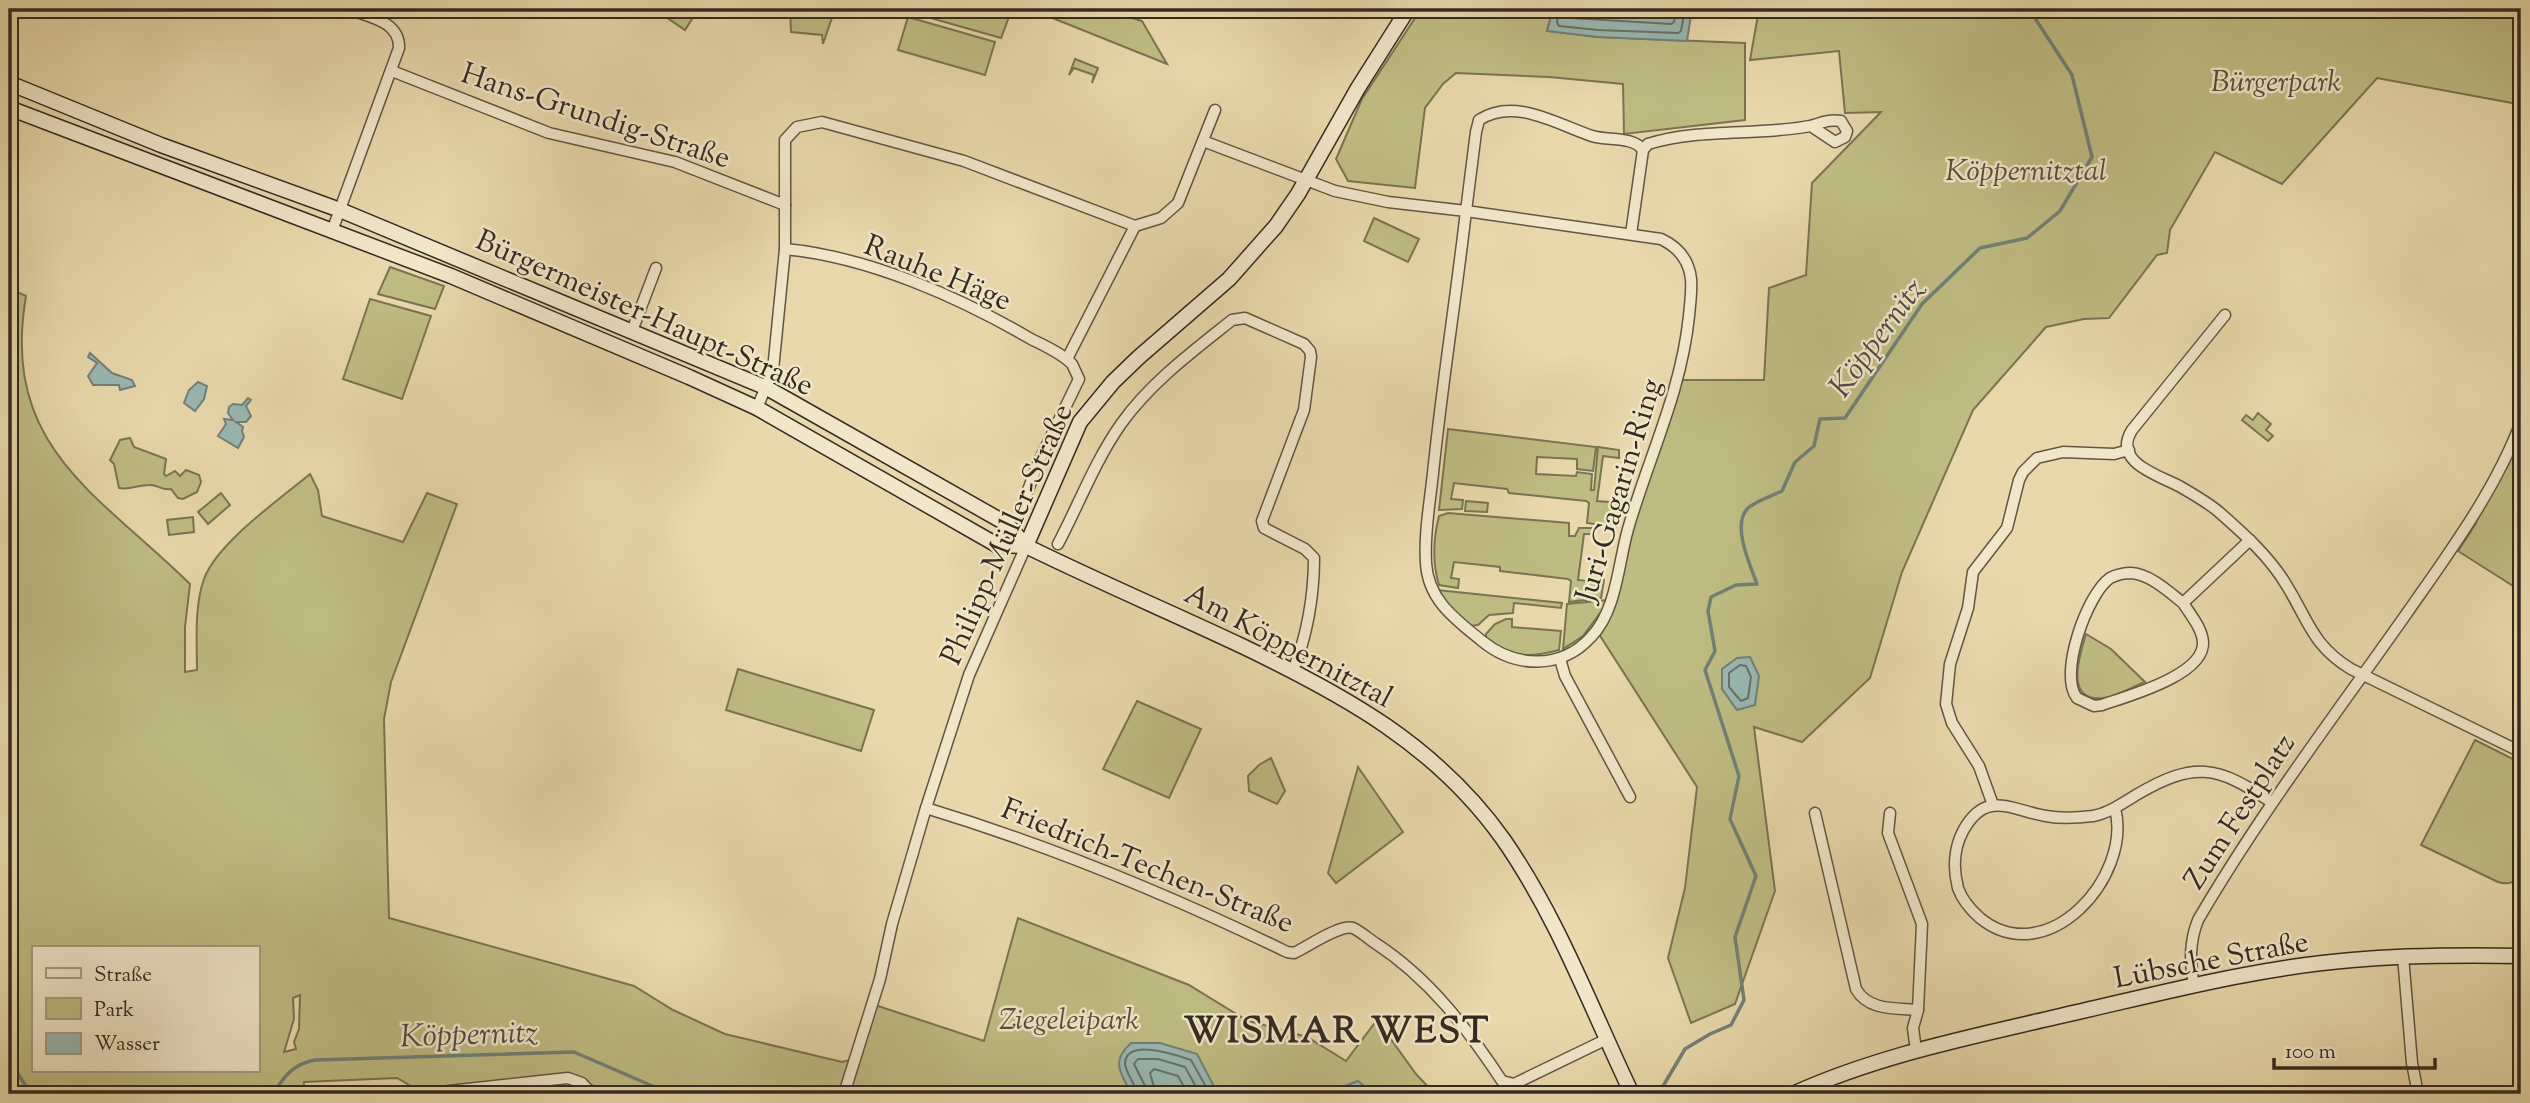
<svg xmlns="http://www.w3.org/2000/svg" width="2530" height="1103" font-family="'Sorts Mill Goudy',serif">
<rect width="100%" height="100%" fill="#e8d8ab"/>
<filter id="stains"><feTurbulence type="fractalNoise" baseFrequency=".00286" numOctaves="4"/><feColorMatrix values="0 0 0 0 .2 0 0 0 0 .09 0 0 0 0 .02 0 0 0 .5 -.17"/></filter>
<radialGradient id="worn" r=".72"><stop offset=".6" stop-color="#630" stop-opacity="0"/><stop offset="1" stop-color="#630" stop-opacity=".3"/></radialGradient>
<g fill="#bebc83" stroke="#797452" stroke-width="2" fill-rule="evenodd">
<polygon points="667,9 677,9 692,19 685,30 663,15"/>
<polygon points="790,9 835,9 823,44 822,35 791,32"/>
<polygon points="899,9 1012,9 1001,38"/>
<path d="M1030,9C1069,9 1105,8 1142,21L1167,64Z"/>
<polygon points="1421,9 1553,9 1547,31 1598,37 1745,43 1745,120 1624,134 1623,84 1549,77 1456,73 1443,84 1425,108 1415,188 1348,181 1336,159 1362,99"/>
<polygon points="1759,9 2521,9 2521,112 2512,103 2377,78 2282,184 2215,152 2170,230 2167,253 2157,255 2109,318 2084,319 2046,327 1973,410 1902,572 1870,678 1802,742 1754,727 1775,891 1735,1004 1691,1023 1668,958 1685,888 1697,787 1597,631 1603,609 1583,636 1563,649 1567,604 1607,600 1682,380 1764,380 1769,288 1806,275 1812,183 1881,112 1845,113 1839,51 1750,60"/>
<polygon points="908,17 995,42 985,75 898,50"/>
<polygon points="1075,59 1098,68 1092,83 1094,75 1074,68 1069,75"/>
<polygon points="1374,218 1419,239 1408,262 1364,241"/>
<polygon points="390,267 444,286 435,309 378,294"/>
<path d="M9,288L26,296C0,448 99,494 190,584L185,627V672L197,670C197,642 194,607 204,579C217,543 280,499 310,474L318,490L322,516L403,542L427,493L457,504L391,682L384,719L389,918L634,986L673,1010L725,1034L842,1062L854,1059L872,1004L984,1041L1018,918L1189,985L1246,1020L1307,1037L1346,1061L1377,1020L1416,1074L1435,1094H621L568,1078L423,1093L397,1078L304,1082L303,1094H9ZM33,947H257V1070H33ZM300,995L299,1029L294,1042L296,1049L284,1052L294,1019L293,998Z"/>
<polygon points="370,299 431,316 402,399 343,379"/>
<polygon points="2258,413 2271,424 2266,430 2273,436 2268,441 2242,420 2246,415 2253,420"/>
<polygon points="2521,422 2521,591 2458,551 2475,525"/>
<polygon points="1448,429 1596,447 1593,471 1577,469 1577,459 1537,457 1536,474 1576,476 1577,472 1592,474 1591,490 1594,490 1598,447 1619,450 1619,458 1603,456 1597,501 1622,503 1616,527 1587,523 1589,503 1586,501 1509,493 1507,489 1454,483 1451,499 1463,500 1462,509 1439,510"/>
<path d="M130,438L134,447L166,459L164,474L166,476L175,471L180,476L186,470L199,475L201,482L197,492L183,499L178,498L171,489C162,491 157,484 149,485C138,485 130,490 119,488L114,464L110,460L120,440Z"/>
<polygon points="221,493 230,505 208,524 198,512"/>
<polygon points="1466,501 1488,503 1487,512 1465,511"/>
<path d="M1448,513L1569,523V536H1575L1579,528H1594V534H1584L1578,580L1595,582V579L1604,580L1601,598L1569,602L1571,581L1568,579L1500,571V567L1454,562L1451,578L1459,579L1458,588L1439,585C1432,562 1433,540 1439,516Z"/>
<polygon points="193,517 194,532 169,535 167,520"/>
<polygon points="1437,590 1562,603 1561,608 1514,603 1513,613 1489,615 1478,625 1469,626 1455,614"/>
<path d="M1506,619H1512V627L1561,631L1559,650C1529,658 1512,658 1486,639V634L1495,624Z"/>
<path d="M2086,634L2111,649L2145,682C2132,687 2118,696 2104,698C2063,703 2080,654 2086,634Z"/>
<polygon points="738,669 874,710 861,751 726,710"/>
<polygon points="1137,701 1201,729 1169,798 1103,769"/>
<path d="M2475,740L2521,763V875C2514,883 2508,885 2498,882L2421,845Z"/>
<polygon points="1271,758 1285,791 1277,804 1249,791 1248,776 1259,765"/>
<polygon points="1358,767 1403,832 1336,883 1328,873"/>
</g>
<g fill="#99b8b2" stroke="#718078" stroke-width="2">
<polygon points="1553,9 1692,9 1687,41 1598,37 1547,31"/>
<polygon points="90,353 112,373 132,380 135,386 120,390 119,385 93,385 88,376 97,363 88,357"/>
<polygon points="198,382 207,386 204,399 195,411 184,403 189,390"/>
<polygon points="248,398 251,400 246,406 251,416 246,422 236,422 243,427 242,431 244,437 238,448 218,436 226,424 224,419 233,420 228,413 229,407 233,404 242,405"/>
<polygon points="1750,657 1759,676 1755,705 1737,710 1722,689 1722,669 1737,658"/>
<path d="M1131,1043H1160L1197,1054L1218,1094H1131C1121,1072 1110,1062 1131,1043Z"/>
<polygon points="1358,1081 1374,1094 1333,1094 1345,1086"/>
</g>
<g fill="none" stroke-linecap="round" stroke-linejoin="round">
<g stroke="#667269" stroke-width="2">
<polyline points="1559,9 1557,22 1559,26 1598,30 1678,33 1681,31 1685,9"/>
<polyline points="1568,9 1568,16 1571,18 1671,24 1674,22 1676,9"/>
<polyline points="1582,9 1662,13 1666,9"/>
<polygon points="1740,665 1746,666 1751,677 1748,698 1741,701 1729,687 1729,673"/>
<path d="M1137,1094C1136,1084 1125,1073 1125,1063C1126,1037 1179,1056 1191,1060L1210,1094"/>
<polyline points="1146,1094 1145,1086 1134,1064 1138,1059 1158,1059 1185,1067 1200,1094"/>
<polyline points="1156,1094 1150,1073 1154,1069 1178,1076 1188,1094"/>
</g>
<g stroke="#718078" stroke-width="3.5">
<polyline points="9,1060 31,1094"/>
<path d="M1659,1093L1685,1049L1710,1034L1731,1025L1744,1000L1735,937L1756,876L1730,819L1739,776L1705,670L1715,651L1708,611L1711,597L1736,585L1757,584C1750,565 1732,526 1747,509C1755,501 1772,496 1782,491L1795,462L1814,446L1820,419L1845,418L1922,304L1980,248L2027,238L2060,211L2092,157L2072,75L2029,9"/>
<path d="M274,1094C284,1075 294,1064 315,1060L574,1052L671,1094"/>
<polyline points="904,1094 928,1094"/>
</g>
<g stroke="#615643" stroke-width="13">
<g id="street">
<polyline points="392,71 549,133 675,162 785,205"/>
<path d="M1203,141L1335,191L1388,202L1466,211C1456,298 1442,385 1433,473C1430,502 1424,533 1426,563C1428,600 1455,619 1482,641C1515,668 1561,670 1591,637C1617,610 1618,564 1628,529C1649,456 1681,393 1689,316C1690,304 1692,291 1691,279C1689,260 1678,247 1661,239L1466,211L1476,132L1479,120C1515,97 1556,124 1592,136C1608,141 1633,136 1643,150"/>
<path d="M332,231L399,48C400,21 369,17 348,9"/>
<path d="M1631,234L1643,150L1648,144C1697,128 1760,136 1810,126C1822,123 1828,119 1841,121L1847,131L1845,137L1835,142L1811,126"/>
<path d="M785,249C869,257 959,297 1031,339C1045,346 1061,353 1072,364L1079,379L1039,461L1022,506"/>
<path d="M2225,315L2132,430C2112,462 2158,475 2179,486C2193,494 2207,502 2219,512C2244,534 2270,557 2287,586C2309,622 2313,646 2351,669L2521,752"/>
<polyline points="632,331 656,268"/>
<polyline points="1067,359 1135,226"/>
<polyline points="757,408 773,370 785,249 785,140 797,127 822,122 964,161 1135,226 1161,218 1178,203 1215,110"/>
<path d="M1058,544C1079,504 1095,461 1121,424C1150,383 1193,351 1232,320L1245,318L1304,344L1310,351L1311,357L1304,410L1262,521L1264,528L1305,549L1314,558C1314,595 1307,637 1293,670"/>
<path d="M2183,603C2190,614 2202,628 2203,642C2205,675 2128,696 2102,705L2094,706L2077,698C2058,675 2087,594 2110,578C2116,575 2125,573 2131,573C2150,574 2169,592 2183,603L2250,540"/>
<polyline points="1560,659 1565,676 1630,797"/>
<polyline points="1993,805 1979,766 1952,723 1946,704 1950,664 1968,608 1973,572 2007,528 2019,480 2023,472 2037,458 2063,452 2114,454 2129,450"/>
<path d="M926,808C1051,846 1170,895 1287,952L1294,953C1307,947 1340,924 1353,928C1360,931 1369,939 1375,943C1429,978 1467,1028 1502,1081L1514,1084L1607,1039"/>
<path d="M2115,808C2133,878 2046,972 1980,918C1971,910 1962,900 1958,888C1953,869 1954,848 1963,831C1986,789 2011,810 2046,816C2062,819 2077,818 2093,816C2109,813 2123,803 2136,795C2194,761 2217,765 2271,802"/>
<path d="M1815,813L1856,989C1868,1011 1896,1008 1918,1010"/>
<polyline points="1890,813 1888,833 1922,924 1918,1010 1913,1028 1916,1050"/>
<polyline points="2403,956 2412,1063 2418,1094"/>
<path d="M2194,986C2190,962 2189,943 2198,920C2261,812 2336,714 2407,613C2449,553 2495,491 2521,422"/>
<polyline points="422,1094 568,1078 582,1083 592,1094"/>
<polyline points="844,1094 880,979 892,924 926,808 969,675 1026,546"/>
</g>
</g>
<g stroke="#342b20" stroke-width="17">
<g id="secondary">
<path d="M9,83L161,145L340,210L767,388L1007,524L1026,546C1097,581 1170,612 1242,646C1344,695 1436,745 1503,839C1558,918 1591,1008 1632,1094"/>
<polyline points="9,108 451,276 689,377 757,408 997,545 1026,546"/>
<polyline points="1026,546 1080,422 1113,382 1139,357 1229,279 1276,226 1298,194 1358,88 1408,9"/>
<path d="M1793,1094C1877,1056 1966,1038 2056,1017C2154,995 2252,968 2352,960C2408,955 2465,955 2521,956"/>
</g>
</g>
<use href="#street" stroke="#f0e6c8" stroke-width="10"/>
<use href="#secondary" stroke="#f0e6c8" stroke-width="14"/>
</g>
<g text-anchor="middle" stroke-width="5" stroke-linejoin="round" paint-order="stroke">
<g font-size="30" font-style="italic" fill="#564f39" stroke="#f0e6c8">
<text x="2276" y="91">Bürgerpark</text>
<text x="2026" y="180">Köppernitztal</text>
<text x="1069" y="1029">Ziegeleipark</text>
</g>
<g font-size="30" fill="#342b20" stroke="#f0e6c8">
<text transform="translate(596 115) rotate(18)" y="10">Hans-Grundig-Straße</text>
<text transform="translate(938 272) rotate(22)" y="10">Rauhe Häge</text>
<text transform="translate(645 312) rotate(24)" y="10">Bürgermeister-Haupt-Straße</text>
<text transform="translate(1618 490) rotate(-73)" y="10">Juri-Gagarin-Ring</text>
<text transform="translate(1006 534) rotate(-66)" y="10">Philipp-Müller-Straße</text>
<text transform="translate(1289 645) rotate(28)" y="10">Am Köppernitztal</text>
<text transform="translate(2239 811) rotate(-57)" y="10">Zum Festplatz</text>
<text transform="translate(1148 865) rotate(22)" y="10">Friedrich-Techen-Straße</text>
<text transform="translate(2211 959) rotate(-11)" y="10">Lübsche Straße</text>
</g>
<g font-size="32" font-style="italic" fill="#4d4e44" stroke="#f0e6c8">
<text transform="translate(1876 337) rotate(-54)" y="11">Köppernitz</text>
<text transform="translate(469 1033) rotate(-2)" y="11">Köppernitz</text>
</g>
<g font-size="37" font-weight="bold" letter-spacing="2" fill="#342b20" stroke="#f0e6c8">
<text x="1337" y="1042">WISMAR WEST</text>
</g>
</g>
<rect width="2530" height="1103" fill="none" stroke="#e8d8ab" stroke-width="35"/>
<rect x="10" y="10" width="2509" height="1082" fill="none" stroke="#342b20" stroke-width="3.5"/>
<rect x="18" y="18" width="2495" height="1068" fill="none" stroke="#342b20" stroke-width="2"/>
<rect x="32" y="946" width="228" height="126" fill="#f0e6c8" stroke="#a59b85" stroke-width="2"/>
<rect x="46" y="968" width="35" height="10" fill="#f0e6c8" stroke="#a59b85" stroke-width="2"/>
<text x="94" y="981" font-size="21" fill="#342b20">Straße</text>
<rect x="46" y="998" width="35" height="21" fill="#bebc83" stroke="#a59b85" stroke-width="2"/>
<text x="94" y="1016" font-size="21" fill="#342b20">Park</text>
<rect x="46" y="1033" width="35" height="21" fill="#99b8b2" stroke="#a59b85" stroke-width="2"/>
<text x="94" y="1050" font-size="21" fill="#342b20">Wasser</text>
<path d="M2274 1058v10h161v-10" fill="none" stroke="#342b20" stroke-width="3.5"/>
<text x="2285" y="1058" font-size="21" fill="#342b20" stroke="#f0e6c8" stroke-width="5" paint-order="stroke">100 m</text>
<rect width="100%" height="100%" filter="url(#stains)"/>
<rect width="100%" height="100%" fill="url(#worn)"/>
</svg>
